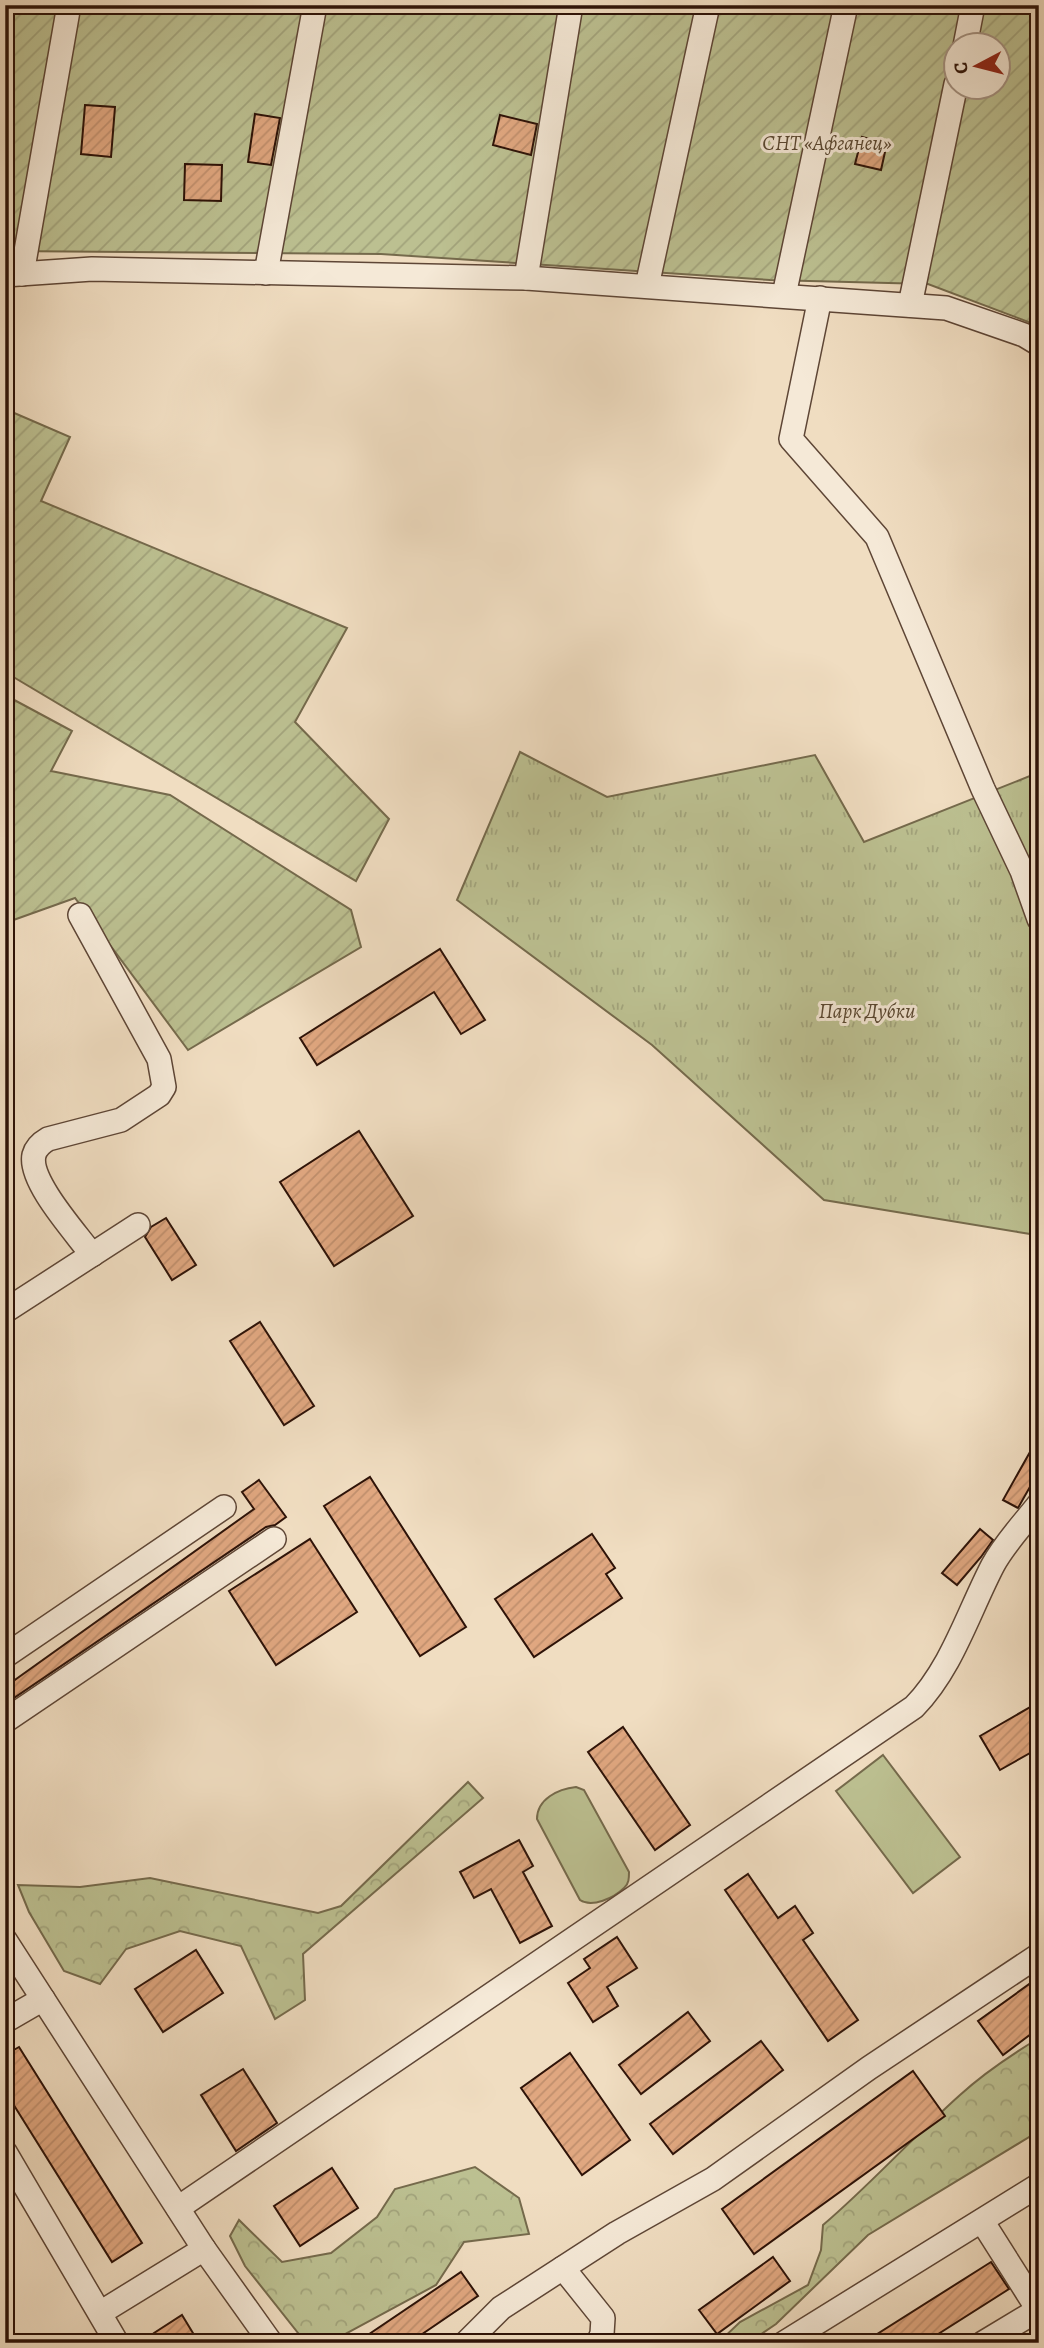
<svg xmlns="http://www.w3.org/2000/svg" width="1044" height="2348" font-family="Alegreya,serif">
<defs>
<pattern id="forest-crowns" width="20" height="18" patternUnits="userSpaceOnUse" patternTransform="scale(1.75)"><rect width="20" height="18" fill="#bcc091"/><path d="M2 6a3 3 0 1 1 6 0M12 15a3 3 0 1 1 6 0" fill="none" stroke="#a2a47c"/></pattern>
<pattern id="park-tufts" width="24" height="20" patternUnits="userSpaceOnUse" patternTransform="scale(1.75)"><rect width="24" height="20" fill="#bcc091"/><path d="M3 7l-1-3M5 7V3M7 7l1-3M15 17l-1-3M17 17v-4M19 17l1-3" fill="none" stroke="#a2a47c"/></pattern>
<pattern id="garden-furrows" width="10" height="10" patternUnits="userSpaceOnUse" patternTransform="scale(1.75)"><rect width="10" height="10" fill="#bcc091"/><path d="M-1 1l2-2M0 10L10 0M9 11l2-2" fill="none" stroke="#a2a47c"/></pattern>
<pattern id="building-hatch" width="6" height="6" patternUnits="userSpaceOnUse" patternTransform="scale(1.75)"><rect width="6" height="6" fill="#e0a780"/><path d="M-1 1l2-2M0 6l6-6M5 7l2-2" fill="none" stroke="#c08f6d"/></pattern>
</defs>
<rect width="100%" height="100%" fill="#f0ddc1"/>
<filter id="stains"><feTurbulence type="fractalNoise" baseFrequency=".00286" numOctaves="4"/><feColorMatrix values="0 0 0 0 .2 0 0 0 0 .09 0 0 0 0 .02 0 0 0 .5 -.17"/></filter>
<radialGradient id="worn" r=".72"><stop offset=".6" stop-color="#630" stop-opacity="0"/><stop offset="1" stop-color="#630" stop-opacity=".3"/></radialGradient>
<g fill="url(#forest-crowns)" stroke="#756a4c" stroke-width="2">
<polygon points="468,1782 483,1798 303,1954 305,2000 275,2019 241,1946 180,1931 126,1949 100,1984 64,1971 29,1912 18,1885 80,1887 150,1878 318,1913 341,1906"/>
<path d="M1039,2038V2131L868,2235L776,2324L748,2343H718L740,2322L808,2285L821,2250L823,2225C871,2184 913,2137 960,2095C984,2073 1011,2055 1039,2038Z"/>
<polygon points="475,2167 519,2198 529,2234 464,2242 436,2285 334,2340 334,2343 306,2343 245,2266 230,2236 239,2220 282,2262 331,2253 377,2217 395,2189"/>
</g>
<polygon fill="url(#park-tufts)" stroke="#756a4c" stroke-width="2" points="520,752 607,797 815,755 864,842 1030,776 1039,765 1039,1245 1030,1234 824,1200 652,1045 457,900"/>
<g fill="url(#garden-furrows)" stroke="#756a4c" stroke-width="2" fill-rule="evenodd">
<path d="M5,5H1039V326L928,284L770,280L381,254L5,251ZM956,46H998V88H956Z"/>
<polygon points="5,409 70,437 41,501 347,628 295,722 389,819 356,881 5,672"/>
<polygon points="5,695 72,731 51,771 170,795 351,910 361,947 188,1050 75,898 5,923"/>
</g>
<g fill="#bcc091" stroke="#756a4c" stroke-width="2">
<polygon points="883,1755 960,1857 913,1893 836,1791"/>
<path d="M576,1787L584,1790L629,1872C629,1878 629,1884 624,1888C614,1898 592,1908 580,1900L537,1819C537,1799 558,1789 576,1787Z"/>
</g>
<g fill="url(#building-hatch)" stroke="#2e1308" stroke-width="2">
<polygon points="85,105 115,107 111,157 81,154"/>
<polygon points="255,114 280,118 271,165 248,162"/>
<polygon points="500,115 537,124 531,155 493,145"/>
<polygon points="862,137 887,143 881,170 855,164"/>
<polygon points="185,164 222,165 221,201 184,200"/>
<polygon points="440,949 485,1020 461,1034 434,992 317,1065 300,1038"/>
<polygon points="359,1131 413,1216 334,1266 280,1182"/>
<polygon points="166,1218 196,1265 172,1280 145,1237 151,1227"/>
<polygon points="260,1322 314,1406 284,1425 230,1341"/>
<polygon points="1039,1436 1039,1471 1018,1508 1003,1500"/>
<polygon points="370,1477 466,1627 420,1656 324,1506"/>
<polygon points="259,1480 286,1517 275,1525 266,1527 5,1704 5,1687 254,1509 242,1492"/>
<polygon points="980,1529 993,1540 981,1557 957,1585 942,1573"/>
<polygon points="592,1534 615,1568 606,1574 622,1598 534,1657 495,1599"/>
<polygon points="310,1539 357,1612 276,1665 229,1591"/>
<polygon points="1039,1702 1039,1748 1000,1770 980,1736"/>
<polygon points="623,1727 690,1825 655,1850 588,1752"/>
<polygon points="519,1840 533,1866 523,1872 552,1926 520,1943 491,1889 474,1898 460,1872"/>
<polygon points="748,1874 778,1918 795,1906 813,1933 803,1940 858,2020 828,2041 725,1890"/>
<polygon points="617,1937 637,1968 607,1987 618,2006 593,2022 568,1983 590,1968 584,1959"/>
<polygon points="196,1950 223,1993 163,2032 135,1989"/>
<polygon points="1039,1977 1039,2028 1003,2055 978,2021"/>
<polygon points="688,2012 710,2041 641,2094 619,2065"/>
<polygon points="761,2041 783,2070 673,2154 650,2124"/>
<polygon points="19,2047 142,2243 112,2262 5,2091 5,2055"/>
<polygon points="570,2053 630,2140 582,2175 521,2088"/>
<polygon points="243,2069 277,2123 236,2151 201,2095"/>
<polygon points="913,2071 945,2116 754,2254 722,2209"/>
<polygon points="332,2168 358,2208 300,2246 274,2206"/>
<polygon points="773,2257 790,2281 717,2334 699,2310"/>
<polygon points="991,2262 1009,2289 924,2343 863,2343"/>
<polygon points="461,2272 478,2296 409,2343 356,2343"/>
<polygon points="182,2315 199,2343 160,2343 154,2333"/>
</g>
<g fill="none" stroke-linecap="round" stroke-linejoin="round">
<g stroke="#5e4636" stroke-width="26">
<g id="minor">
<polyline points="965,46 973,5"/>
<polyline points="266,273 315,5"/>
<polyline points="22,274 69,5"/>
<polyline points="5,275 92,269 526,278 946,308 1024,335 1039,344"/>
<polyline points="526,278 571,5"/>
<polyline points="647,286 708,5"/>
<polyline points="784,295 846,5"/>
<polyline points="820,298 791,439 877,537 983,789 1022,871 1039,919"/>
<polyline points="910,305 956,84"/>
<path d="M80,915L159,1059L164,1087L159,1095L121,1120L48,1139C41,1143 36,1147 34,1155C28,1181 77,1234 92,1255"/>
<polyline points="5,1311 138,1225"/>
<polyline points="5,1656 224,1507"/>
<polyline points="5,1721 274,1539"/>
<polyline points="5,1940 204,2249 271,2343"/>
<polyline points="5,2021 43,1999"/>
<polyline points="5,2152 117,2343"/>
<path d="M178,2208L914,1707C952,1668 968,1613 993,1565C1005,1543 1024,1523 1039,1504"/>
<polyline points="982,2221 1039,2311"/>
<polyline points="563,2268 603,2318 602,2334 598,2343"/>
<polyline points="100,2313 204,2249"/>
<polyline points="466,2343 501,2308 617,2233 713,2179 869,2068 1039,1955"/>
<polyline points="784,2343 1039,2185"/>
<polyline points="983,2343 1038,2310"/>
</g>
</g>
<use href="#minor" stroke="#f5e9d7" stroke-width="23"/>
</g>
<g text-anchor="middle" stroke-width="6" stroke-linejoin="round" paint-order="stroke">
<g font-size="21" font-style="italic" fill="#594731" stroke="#f5e9d7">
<text x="827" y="150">СНТ «Афганец»</text>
<text x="867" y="1018">Парк Дубки</text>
</g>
</g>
<rect width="1044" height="2348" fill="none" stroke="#f0ddc1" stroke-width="28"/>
<rect x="7" y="7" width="1030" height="2334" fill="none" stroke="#2e1308" stroke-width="3.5"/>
<rect x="14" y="14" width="1016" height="2320" fill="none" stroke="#2e1308" stroke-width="2"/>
<g transform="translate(977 66) rotate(263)"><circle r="33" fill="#f5e9d7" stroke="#a59384" stroke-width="2"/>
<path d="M0-5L12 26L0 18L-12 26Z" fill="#8f2418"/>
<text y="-10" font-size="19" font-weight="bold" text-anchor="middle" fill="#2e1308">С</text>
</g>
<rect width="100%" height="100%" filter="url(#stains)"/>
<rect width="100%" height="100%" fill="url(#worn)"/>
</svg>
